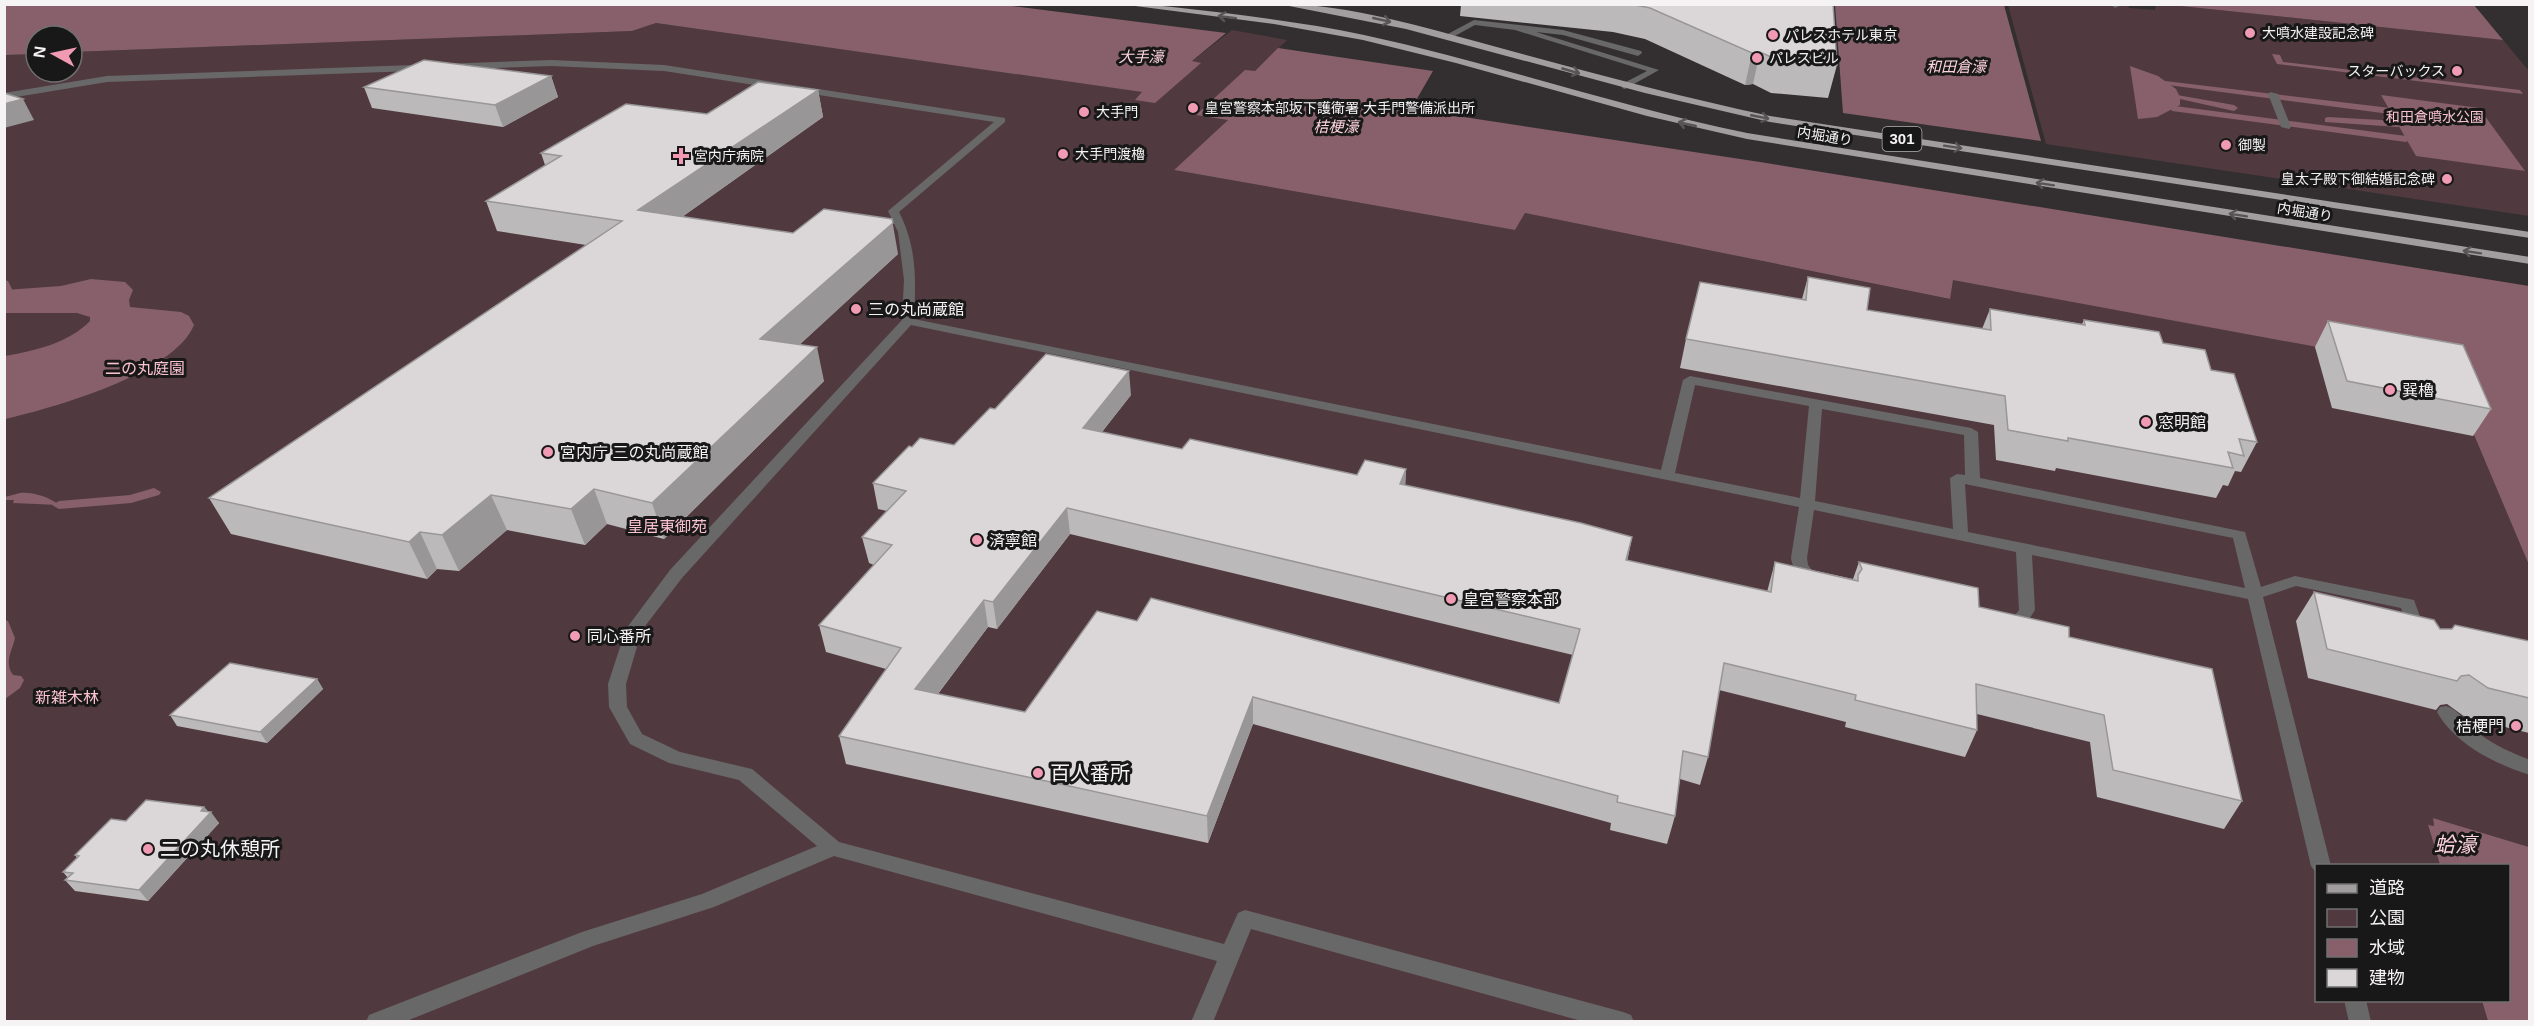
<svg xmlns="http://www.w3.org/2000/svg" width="2534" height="1026" font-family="Helvetica,'Noto Sans JP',sans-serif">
<rect width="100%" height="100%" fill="#332f30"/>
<g fill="#503a40">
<polygon points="2128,4 2129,8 2155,10 2156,5 2171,5 2503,40 2529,71 2529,216 2046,144 2008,5"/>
<polygon points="656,23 1143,92 1136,100 1200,63 1191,62 1232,30 1287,40 1255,71 1197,114 1229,119 1174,170 1515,230 1525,213 1949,299 1953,279 2447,371 2529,565 2529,847 2433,818 2434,827 2428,826 2440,865 2316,866 2316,1000 2482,1001 2488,1021 5,1021 5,55 36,54 36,72 72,72 72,52 632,31"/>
</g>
<g fill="#87606b">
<polygon points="1004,5 1226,33 1192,61 1201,63 1155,103 1135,100 1142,92 656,23 632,31 72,52 72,36 36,36 36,54 4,55 5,5"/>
<polygon points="1835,5 2004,5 2041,141 1843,113"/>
<polygon points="2171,5 2474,5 2503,40"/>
<polygon points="1278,48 1433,71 1411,109 1760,162 2529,286 2529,565 2447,371 1953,280 1950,299 1525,213 1515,230 1174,170 1228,120 1196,115 1245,70 1255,71"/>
<polygon points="2272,54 2280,55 2283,62 2520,90 2523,94 2277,64"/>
<polygon points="2130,66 2158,76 2176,89 2180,97 2180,105 2157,117 2138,119"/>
<polygon points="2381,95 2479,108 2525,171 2416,156"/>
<path d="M91,279L125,282L133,290L129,300L130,307L181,312L189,316L194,325C174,374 53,408 5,419V356C34,351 69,343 90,321V317L77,313H5V290L61,286Z"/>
<path d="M20,493C33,492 49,497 59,505L13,503L14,500H5V497Z"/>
<path d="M5,620L8,621L15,638C12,651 4,662 13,675L21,676L24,680L20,688L5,699Z"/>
<polygon points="2433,818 2529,847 2529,1021 2488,1021 2482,1001 2508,1000 2508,866 2440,865 2428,825 2434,826"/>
</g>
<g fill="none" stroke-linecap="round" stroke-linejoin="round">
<g fill="#87606b" fill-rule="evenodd">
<polygon points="2165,81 2390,108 2394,111 2390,114 2168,85 2164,83"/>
<polygon points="2177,95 2234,105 2238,108 2234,111 2180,99 2177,99"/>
<polygon points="2175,106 2406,136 2410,139 2406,142 2172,111 2171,109"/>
<polygon points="2328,117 2398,121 2402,124 2398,127 2325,122 2325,118"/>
<polygon points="4,280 8,281 12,289 11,291 4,292"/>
<polygon points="154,488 161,492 159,495 131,503 59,509 52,505 59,501 130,495"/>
</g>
<g fill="#696868" fill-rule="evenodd">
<polygon points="2110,4 2118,4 2119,6 2115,8"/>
<polygon points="1474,20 1563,30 1641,51 1642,53 1638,56 1563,35 1536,32 1659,70 1625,89 1622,88 1622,84 1647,71 1515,30 1475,25 1451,38 1444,36"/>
<path d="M551,60L664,65L1005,118V122L899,212C917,247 916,280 914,319L1661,470L1683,380L1690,376L1971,428L1978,432L1980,478L2245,532L2261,587L2295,576L2414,600L2426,633L2424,637H2412L2401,608L2296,586L2263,597L2331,866H2316V873L2311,866L2248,599L2032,555L2035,610L2025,626L2006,632L2000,630L1998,626L2000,622L2013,618L2019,610L2016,552L1814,510L1807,558L1808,565L1822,583L1820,587C1805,591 1793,571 1791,558L1799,507L911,325L682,578L642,630L626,684L627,707L642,734L680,752L752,769L839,842L1224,944L1238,913L1245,910L1623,1012L1631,1015L1634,1022H1585L1251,929L1213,1022H1191L1217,961L834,856L714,907L593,946L404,1022H366L369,1015L582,932L702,894L817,846L739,780L669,763L630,744L609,707L608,684L626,629L670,570L902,320L904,280L898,232L888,211L994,122L664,71L551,66L107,82L4,99V93L107,76ZM1695,385L1809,406L1800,498L1675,473ZM1822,409L1964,435L1965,475L1957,474L1950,478L1953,529L1815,501ZM1965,484L2233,538L2245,588L1968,532Z"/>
<polygon points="2270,92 2278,94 2291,127 2289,129 2281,127 2268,94"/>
<path d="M2446,706C2458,709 2468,725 2478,733C2494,745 2512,753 2530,760V775C2495,764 2455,744 2437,712L2440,707Z"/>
<polygon points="2344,1000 2366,1000 2371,1022 2349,1022"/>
</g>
<g fill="#a29e9f" fill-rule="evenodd">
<path d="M1120,4C1155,4 1190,9 1225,13C1271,19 1318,25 1364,35C1493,63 1618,106 1747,133L2530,257V264L1747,139L1647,116L1456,63L1363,40L1274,24Z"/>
<path d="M1279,4C1349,4 1426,28 1493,46C1585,71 1677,96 1770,116L2530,232V238L1770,122L1645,93L1406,29Z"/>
</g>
</g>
<g fill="#bcb9ba" fill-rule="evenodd">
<polygon points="1458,4 1833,4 1837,65 1828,98 1771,93 1753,84 1745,85 1645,39 1613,32 1460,16 1461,5"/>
<polygon points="551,76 558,97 503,127 372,108 364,87"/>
<polygon points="818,90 823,117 682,217 898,254 799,345 824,381 664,539 607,524 585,545 507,530 459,571 437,569 427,579 231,534 209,498 586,245 497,231 486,201 545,165 541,153"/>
<polygon points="1808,277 1867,310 1982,329 1990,309 2082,324 2084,320 2163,343 2211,370 2257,442 2241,472 2235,471 2228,486 2223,485 2216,498 2056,468 2055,471 1996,460 1994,425 1680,368 1686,339 1802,299"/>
<polygon points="2328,321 2491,409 2473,436 2332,408 2315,347"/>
<path d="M1131,395L1102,432L1182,449L1357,475L1406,469L1405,485L1632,537L1627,560L1767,592L1775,562L1853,579L1859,562L1979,607L2069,637L2242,801L2224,829L2097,797L2090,742L1977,714V730L1965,757L1845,727L1846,722L1719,690L1708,757L1700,785L1680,779L1675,816L1667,844L1610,830L1611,823L1253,724L1208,843L846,764L839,736L886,669L826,652L819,625L874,565L869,563L862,537L887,511L878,509L873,483L912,447L954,445ZM1070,534L1573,655L1559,703L1137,621L1025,712L938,694L988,627L997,629Z"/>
<polygon points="2314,592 2440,629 2529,641 2529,733 2465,717 2447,704 2440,705 2436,710 2308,678 2296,621"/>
<polygon points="317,679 323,689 267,743 177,726 170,715"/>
<polygon points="204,807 219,823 148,901 75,891 65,880 68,878 63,872 77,858 75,855 126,821"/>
</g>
<g fill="#999697">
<polygon points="1760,52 1753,84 1745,85 1752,53"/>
<polygon points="551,76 558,97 503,127 495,105"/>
<polygon points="818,90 823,117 648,241 638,210"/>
<polygon points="23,99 34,120 4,128 4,104"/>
<polygon points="892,219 898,254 769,373 760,339"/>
<polygon points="817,347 824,381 664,539 652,503"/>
<polygon points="1129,371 1131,395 1085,453 1083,428"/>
<polygon points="1406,469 1405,494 1400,484"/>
<polygon points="594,489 607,524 585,545 571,509"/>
<polygon points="491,495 507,530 459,571 442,535"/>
<polygon points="1067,508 1070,534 997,629 993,602"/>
<polygon points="420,532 437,569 427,579 409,542"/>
<polygon points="1632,537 1627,563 1626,560"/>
<polygon points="984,600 988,627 921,716 915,689"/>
<polygon points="317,679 323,689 267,743 260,732"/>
<polygon points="1253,697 1253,724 1208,843 1207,816"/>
<polygon points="204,807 209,814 211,812 219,823 148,901 139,890"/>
</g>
<g fill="#dbd7d8" stroke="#999697" stroke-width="1.5" fill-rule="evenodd">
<polygon points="1631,4 1833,4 1837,65 1778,60 1760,52 1752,53 1650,8"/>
<polygon points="424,60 551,76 495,105 364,87"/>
<polygon points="758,82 818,90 638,210 793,233 824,209 892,219 893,223 760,339 817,347 652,503 594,489 571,509 491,495 442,535 420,532 409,542 209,498 622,221 486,201 561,156 541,153 626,104 707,114"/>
<polygon points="4,93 23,99 4,104"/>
<polygon points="1808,277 1870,288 1867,310 1991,330 1990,309 2085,325 2084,320 2159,332 2163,343 2205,350 2211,370 2234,374 2257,442 2239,439 2244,456 2228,452 2233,468 2068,438 2068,441 2008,430 2005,396 1686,339 1700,282 1806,300"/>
<polygon points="2328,321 2463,345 2491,409 2347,381"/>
<path d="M1046,354L1129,371L1083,428L1182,449L1190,439L1357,475L1365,460L1406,469L1400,484L1581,523L1632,537L1626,560L1771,592L1775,562L1858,581V575L1862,569L1859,562L1978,588L1979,607L2069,627V637L2212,669L2242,801L2113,770L2104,715L1976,684L1977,730L1855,700L1856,695L1724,663L1708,757L1683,751L1675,816L1617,802L1618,796L1253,697L1207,816L839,736L901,648L819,625L892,545L862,537L906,491L873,483L909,446L912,447L920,438L954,445L990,408L995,409ZM1067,508L1580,629L1559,703L1151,598L1137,621L1097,611L1025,712L915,689L984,600L993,602Z"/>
<polygon points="2314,592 2434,620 2440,629 2452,629 2455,625 2529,641 2529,698 2488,688 2469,675 2461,676 2457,681 2327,649"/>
<polygon points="230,663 317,679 260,732 170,715"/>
<polygon points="146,800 204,807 201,811 211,812 139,890 65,880 73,873 63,872 79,856 75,855 111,819 126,821"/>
</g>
<defs><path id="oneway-shaft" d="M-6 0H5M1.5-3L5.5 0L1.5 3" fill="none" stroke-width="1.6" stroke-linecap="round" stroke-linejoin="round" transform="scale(1.5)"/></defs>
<g stroke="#575455">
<use href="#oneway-shaft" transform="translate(1227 17) rotate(-173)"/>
<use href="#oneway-shaft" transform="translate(1382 20) rotate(13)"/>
<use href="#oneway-shaft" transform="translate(1571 71) rotate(16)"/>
<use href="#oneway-shaft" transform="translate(1760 117) rotate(11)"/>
<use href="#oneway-shaft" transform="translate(1687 124) rotate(-167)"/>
<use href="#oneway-shaft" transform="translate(1953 147) rotate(9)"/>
<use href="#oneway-shaft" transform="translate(2045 184) rotate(-171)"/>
<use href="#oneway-shaft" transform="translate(2238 215) rotate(-171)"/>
<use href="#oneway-shaft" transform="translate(2472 252) rotate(-171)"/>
</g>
<g fill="#f19ab4" stroke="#191818" stroke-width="2">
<circle cx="2250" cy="33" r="6"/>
<circle cx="1773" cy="35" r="6"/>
<circle cx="1757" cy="58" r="6"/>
<circle cx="2457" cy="71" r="6"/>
<circle cx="1193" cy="108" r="6"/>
<circle cx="1084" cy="112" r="6"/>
<circle cx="2226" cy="145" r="6"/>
<circle cx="1063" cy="154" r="6"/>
<path d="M678 147h6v6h6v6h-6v6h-6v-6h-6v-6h6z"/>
<circle cx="2447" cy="179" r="6"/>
<circle cx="856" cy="309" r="6"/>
<circle cx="2390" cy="390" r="6"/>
<circle cx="2146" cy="422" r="6"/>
<circle cx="548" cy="452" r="6"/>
<circle cx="977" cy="540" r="6"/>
<circle cx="1451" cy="599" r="6"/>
<circle cx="575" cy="636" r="6"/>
<circle cx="2516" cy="726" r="6"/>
<circle cx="1038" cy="773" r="6"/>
<circle cx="148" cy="849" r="6"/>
</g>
<g text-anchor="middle" stroke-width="6" stroke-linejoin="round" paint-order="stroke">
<g font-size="14" fill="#f5f3f3" stroke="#191818" text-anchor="start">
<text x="2262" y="38">大噴水建設記念碑</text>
<text x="1785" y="40">パレスホテル東京</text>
<text x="1769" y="63">パレスビル</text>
<text x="2445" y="76" text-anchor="end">スターバックス</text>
<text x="1205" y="113">皇宮警察本部坂下護衛署 大手門警備派出所</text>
<text x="1096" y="117">大手門</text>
<text x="2238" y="150">御製</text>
<text x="1075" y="159">大手門渡櫓</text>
<text x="694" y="161">宮内庁病院</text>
<text x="2435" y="184" text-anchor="end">皇太子殿下御結婚記念碑</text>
</g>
<g font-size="14" fill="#fac2d1" stroke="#191818">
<text x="2435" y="122">和田倉噴水公園</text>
</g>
<g font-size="14" fill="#f5f3f3" stroke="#191818">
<text transform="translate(1825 136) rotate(9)" y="5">内堀通り</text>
<text transform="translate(2305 212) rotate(9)" y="5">内堀通り</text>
</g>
<g font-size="15" font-style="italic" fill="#fed4df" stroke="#191818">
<text x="1141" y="62">大手濠</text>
<text x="1956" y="72">和田倉濠</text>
<text x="1336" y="132">桔梗濠</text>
</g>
<rect fill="#191818" stroke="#b3b1b1" stroke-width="1.5" x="1882.5" y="127" width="39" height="24" rx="4.5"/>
<g font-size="15" font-weight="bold" fill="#f5f3f3">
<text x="1902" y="144">301</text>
</g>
<g font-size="16" fill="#f5f3f3" stroke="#191818" text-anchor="start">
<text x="868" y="315">三の丸尚蔵館</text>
<text x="2402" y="396">巽櫓</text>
<text x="2158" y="428">窓明館</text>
<text x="560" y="458">宮内庁 三の丸尚蔵館</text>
<text x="989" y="546">済寧館</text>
<text x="1463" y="605">皇宮警察本部</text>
<text x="587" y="642">同心番所</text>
<text x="2504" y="732" text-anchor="end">桔梗門</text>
</g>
<g font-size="16" fill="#fac2d1" stroke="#191818">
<text x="145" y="374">二の丸庭園</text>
<text x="667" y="532">皇居東御苑</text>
<text x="67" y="703">新雑木林</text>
</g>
<g font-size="20" fill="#f5f3f3" stroke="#191818" text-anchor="start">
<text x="1050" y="780">百人番所</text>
<text x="160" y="856">二の丸休憩所</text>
</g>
<g font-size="21" font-style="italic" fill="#fed4df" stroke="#191818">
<text x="2455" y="852">蛤濠</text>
</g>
</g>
<rect width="2534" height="1026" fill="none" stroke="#f5f3f3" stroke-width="12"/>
<rect x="2315" y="864" width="195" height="138" fill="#191818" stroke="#717070" stroke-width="1.5"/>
<rect x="2327" y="884" width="30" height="9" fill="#a29e9f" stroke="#717070" stroke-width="1.5"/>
<text x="2369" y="894" font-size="18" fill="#f5f3f3">道路</text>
<rect x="2327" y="909" width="30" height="18" fill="#503a40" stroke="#717070" stroke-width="1.5"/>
<text x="2369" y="924" font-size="18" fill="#f5f3f3">公園</text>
<rect x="2327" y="939" width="30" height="18" fill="#87606b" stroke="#717070" stroke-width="1.5"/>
<text x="2369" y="954" font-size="18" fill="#f5f3f3">水域</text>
<rect x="2327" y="969" width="30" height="18" fill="#dbd7d8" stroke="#717070" stroke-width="1.5"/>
<text x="2369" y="984" font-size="18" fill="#f5f3f3">建物</text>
<g transform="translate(54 54) rotate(278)"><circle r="28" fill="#191818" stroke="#717070" stroke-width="1.5"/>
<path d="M0-4.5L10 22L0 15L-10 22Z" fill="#f19ab4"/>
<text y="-9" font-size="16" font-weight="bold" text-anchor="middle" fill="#f5f3f3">N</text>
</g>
</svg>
